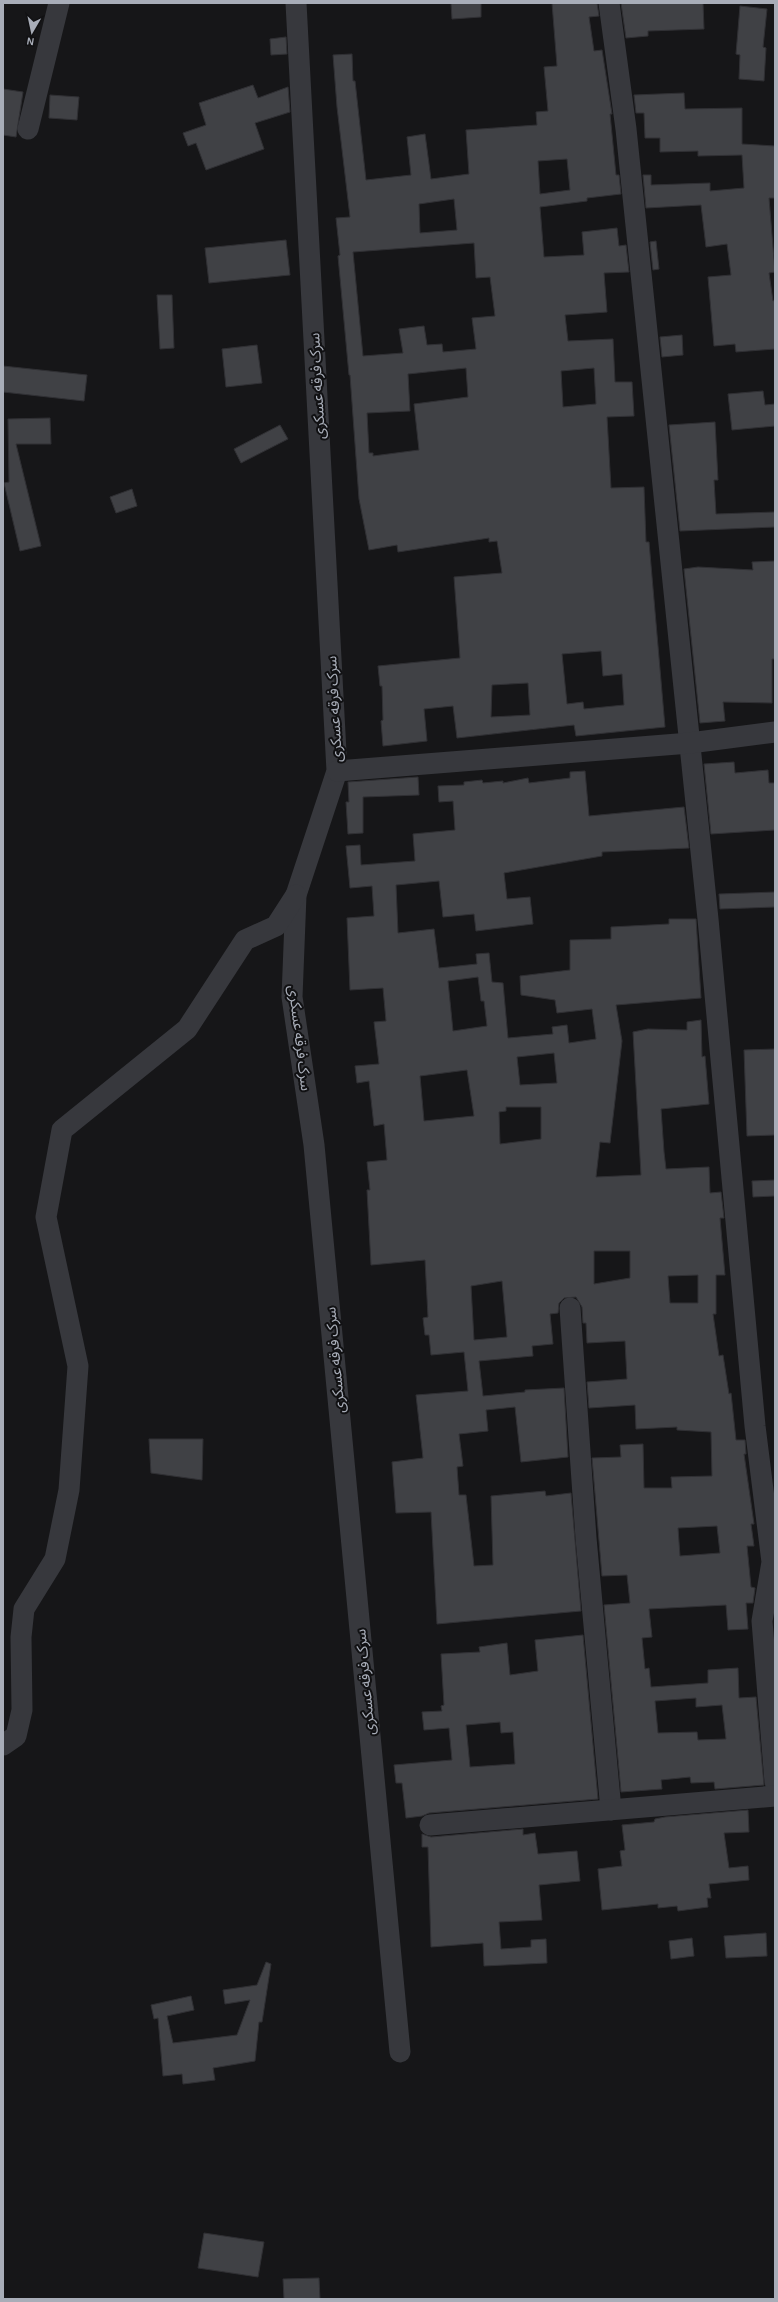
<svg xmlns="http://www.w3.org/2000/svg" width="778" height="2302" font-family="'Alegreya Sans','Noto Sans Arabic',sans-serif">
<rect width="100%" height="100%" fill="#161618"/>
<g fill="#404145" stroke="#303034" fill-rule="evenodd">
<polygon points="451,3 481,3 481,17 452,19"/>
<path d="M552,3H597L599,16L589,17L594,51L602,50L612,114H610L616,175H619L621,194L587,198V201L540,207L544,257L584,255L582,232L617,228L619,246L626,245L629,272L604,273L607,312L565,315L568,341L613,339L615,382H632L634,416L607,417L611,488L644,487L646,542H649L665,727L576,736L574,725L457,738L453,706L424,709L427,741L383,746L381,721L383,720L382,686H380L378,666L460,658L454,577L502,573L497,541L489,542V538L398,552L397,545L369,550L359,499L350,375H349L338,256L340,255L336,218L350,217L337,107L333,55L352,54L353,81H355L366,180L411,175L407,137L425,134L431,179L469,174L466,130L537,125L536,112L548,111L544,67L557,66ZM567,159L570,190L540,194L538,161ZM454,199L457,230L420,233L419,204ZM474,243L476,278L490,277L495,316L472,318L476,349L443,352L442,344L427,345L424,326L399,329L403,353L363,356L353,252ZM466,368L468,397L414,404L419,450L373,456V453H369L367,413L410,411L408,374ZM594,368L596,404L563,407L561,371ZM601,651L603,676L622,674L624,705L584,709L583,702L567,704L562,654ZM528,683L530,715L491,717L492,685Z"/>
<polygon points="621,3 703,3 704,29 648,31 648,36 626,38"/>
<polygon points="740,6 767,9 763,47 766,48 764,81 739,79 740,55 736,54"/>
<polygon points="286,37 287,54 271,55 270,39"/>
<polygon points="253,85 258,98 288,87 290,112 255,123 264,149 206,170 196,143 188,146 183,133 206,125 199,103"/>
<polygon points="3,89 23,92 16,137 3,135"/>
<polygon points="684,93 685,109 742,108 742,144 775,146 775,198 769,198 775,272 769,273 773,301 775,300 775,349 736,352 735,344 714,346 708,277 731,275 727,244 706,247 701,205 646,208 643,175 651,175 651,185 710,183 710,191 744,188 742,155 698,156 698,151 660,152 660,138 645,138 644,113 636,113 634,95"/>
<polygon points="50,95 79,97 77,120 49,118"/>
<polygon points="286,240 290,275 209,283 205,248"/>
<polygon points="656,241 659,269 653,270 650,242"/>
<polygon points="157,295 172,295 174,348 160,349"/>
<polygon points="682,335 683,355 662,357 660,337"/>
<polygon points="257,345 262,383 226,387 222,349"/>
<polygon points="3,366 87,375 84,401 3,392"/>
<polygon points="763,391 765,405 775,404 775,426 732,430 728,394"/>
<polygon points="50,418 51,444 16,444 41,546 20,551 4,483 9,482 8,419"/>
<polygon points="715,422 718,480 714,480 716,514 775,512 775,527 680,531 669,425"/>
<polygon points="280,425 288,439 241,463 234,449"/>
<polygon points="132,489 137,506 116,513 110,497"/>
<polygon points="775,561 775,659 772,659 772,703 723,702 725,721 700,723 684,569 698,567 753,570 752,562"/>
<polygon points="734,762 735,773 768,770 769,783 775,783 775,830 711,834 704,764"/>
<path d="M585,771L589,816L684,807L689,848L602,852V856L504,873L507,899L530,897L533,924L476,931L474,914L443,917L439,881L396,885L398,933L434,929L439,968L477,964L476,954L489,953L492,982L503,983L508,1038L553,1034L552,1027L567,1025L569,1043L596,1039L592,1009L557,1013L555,1000L521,995L520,976L570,970V940L611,939V927L669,924V919H696L701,998L616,1005L622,1041L610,1143L600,1142L596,1177L641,1175L633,1032L648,1029L687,1030V1022L701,1020L702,1057L705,1056L709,1104L661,1109L664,1152L666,1169L709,1167L710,1193L721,1192L724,1218H720L725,1275H716V1314H713L719,1356L723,1355L729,1394L731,1393L736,1440H745L746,1454H744L754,1524H751L754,1546H747L751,1587L755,1588L753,1603H746L748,1629L728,1630L726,1605L649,1609L652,1637L642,1638L645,1669L649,1668L651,1687L708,1683V1670L738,1668L739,1698L756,1697L764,1785L715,1789L714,1782L691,1783L690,1777L661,1780L662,1789L621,1792L604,1605L630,1603L627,1575L602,1576L592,1458L621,1457L620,1445L643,1444L644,1488H672L671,1477L712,1476L711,1432L677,1430V1427L636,1429L635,1405L589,1408L587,1382L627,1379L625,1341L587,1343L586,1323H583L582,1307L576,1297L564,1298L559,1303L558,1313L550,1314L553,1344L532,1346L533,1356L479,1361L483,1396L525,1392V1390L564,1388L568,1457L521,1462L515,1407L486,1410L488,1431L459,1434L463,1466L457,1467L459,1495H466L474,1566L493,1565L491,1496L545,1491L546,1496L571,1493L581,1611L437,1624L431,1512L396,1513L392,1462L423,1458L416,1395L468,1391L464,1352L431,1355L429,1335H425L423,1318L428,1317L425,1260L371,1265L367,1190H370L367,1162L387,1160L384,1124L374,1126L369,1081L357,1083L355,1066L379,1064L374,1022L386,1021L383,988L350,990L347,918L374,916L372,886L350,888L346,846L360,845L361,865L415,861L413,834L455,830L453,801L439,802L438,786L464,785V782L482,780L483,783L503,781V783L528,778L529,783L570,778V772ZM478,977L481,1001H484L487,1026L453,1031L448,981ZM554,1053L557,1083L520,1085L517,1057ZM467,1070L474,1116L424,1121L420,1076ZM506,1107H541V1139L500,1144L499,1112L506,1111ZM594,1251H630V1278L594,1284ZM698,1275V1303H670L668,1276ZM502,1281L507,1337L474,1340L471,1286ZM717,1526L720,1553L680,1556L678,1528ZM696,1698V1707L722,1705L726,1739L698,1740L697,1732L658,1733L655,1701Z"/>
<polygon points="418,777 419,795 363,797 363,833 348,834 346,802 349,802 348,782"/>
<polygon points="775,892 775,907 720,909 719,894"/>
<polygon points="775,1049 775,1135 747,1136 744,1050"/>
<polygon points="775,1180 775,1196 753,1197 752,1181"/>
<polygon points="149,1439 203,1439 202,1480 151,1473"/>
<path d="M583,1635L598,1799L429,1813L422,1816L406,1818L402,1783H396L394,1765L452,1760L449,1728L424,1730L422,1712L442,1711L441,1706L444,1705L441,1654L480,1652L479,1647L507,1643L510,1675L538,1671L535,1640ZM500,1722L501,1733L513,1732L515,1764L470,1767L466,1725Z"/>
<polygon points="748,1810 749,1832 724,1833 729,1868 748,1866 749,1880 709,1884 711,1898 707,1898 708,1907 678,1911 677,1906 658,1908 658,1904 602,1910 598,1869 622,1866 620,1851 625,1850 622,1825 654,1822 655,1819 665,1817"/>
<polygon points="523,1829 523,1835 535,1833 538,1854 577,1851 580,1881 539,1885 542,1920 499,1922 501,1949 531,1947 531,1940 546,1939 547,1963 484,1966 483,1943 431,1947 428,1847 422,1847 422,1834 431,1837"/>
<polygon points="766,1933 767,1956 726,1958 724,1936"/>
<polygon points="692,1938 694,1956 671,1959 669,1941"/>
<polygon points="266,1962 271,1964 262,2022 259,2022 255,2061 213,2068 215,2080 183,2084 182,2074 163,2076 158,2018 154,2019 151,2005 191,1996 194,2010 167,2016 173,2043 237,2035 250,2000 225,2004 223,1990 257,1985"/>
<polygon points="204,2233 264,2242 258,2277 198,2268"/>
<polygon points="319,2278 320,2299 284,2299 283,2279"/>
</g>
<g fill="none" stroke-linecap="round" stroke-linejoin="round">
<g stroke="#37383d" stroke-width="21">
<polyline points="296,3 337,771 296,895 292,997 314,1145 400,2052"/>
<polyline points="609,3 626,129 708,919 755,1426 772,1562 762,1621 775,1782"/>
<polyline points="28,129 59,3"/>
<polyline points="337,771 690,743 775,732"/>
<polyline points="570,1308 586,1538 611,1810"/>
<polyline points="3,1745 16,1736 22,1710 21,1637 24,1609 55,1559 69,1490 78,1366 46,1217 62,1130 187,1029 245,940 276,926 296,895"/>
<polyline points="430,1825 775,1796"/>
</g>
</g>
<g text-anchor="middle" stroke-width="4" stroke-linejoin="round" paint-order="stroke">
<g font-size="15" fill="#a8adb8" stroke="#111113">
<text transform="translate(317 386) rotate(-93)" y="5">سرک فرقه عسکری</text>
<text transform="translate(334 709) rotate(-93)" y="5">سرک فرقه عسکری</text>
<text transform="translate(300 1038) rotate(83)" y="5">سرک فرقه عسکری</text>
<text transform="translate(335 1360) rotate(-95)" y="5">سرک فرقه عسکری</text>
<text transform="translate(365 1682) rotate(-95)" y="5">سرک فرقه عسکری</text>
</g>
</g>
<rect width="778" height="2302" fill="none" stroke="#a8adb8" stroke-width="8"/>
<g transform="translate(32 32) rotate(189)" stroke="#111113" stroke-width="3" paint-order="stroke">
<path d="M0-3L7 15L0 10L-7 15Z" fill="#a8adb8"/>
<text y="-6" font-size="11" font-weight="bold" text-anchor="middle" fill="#a8adb8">N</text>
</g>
</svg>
